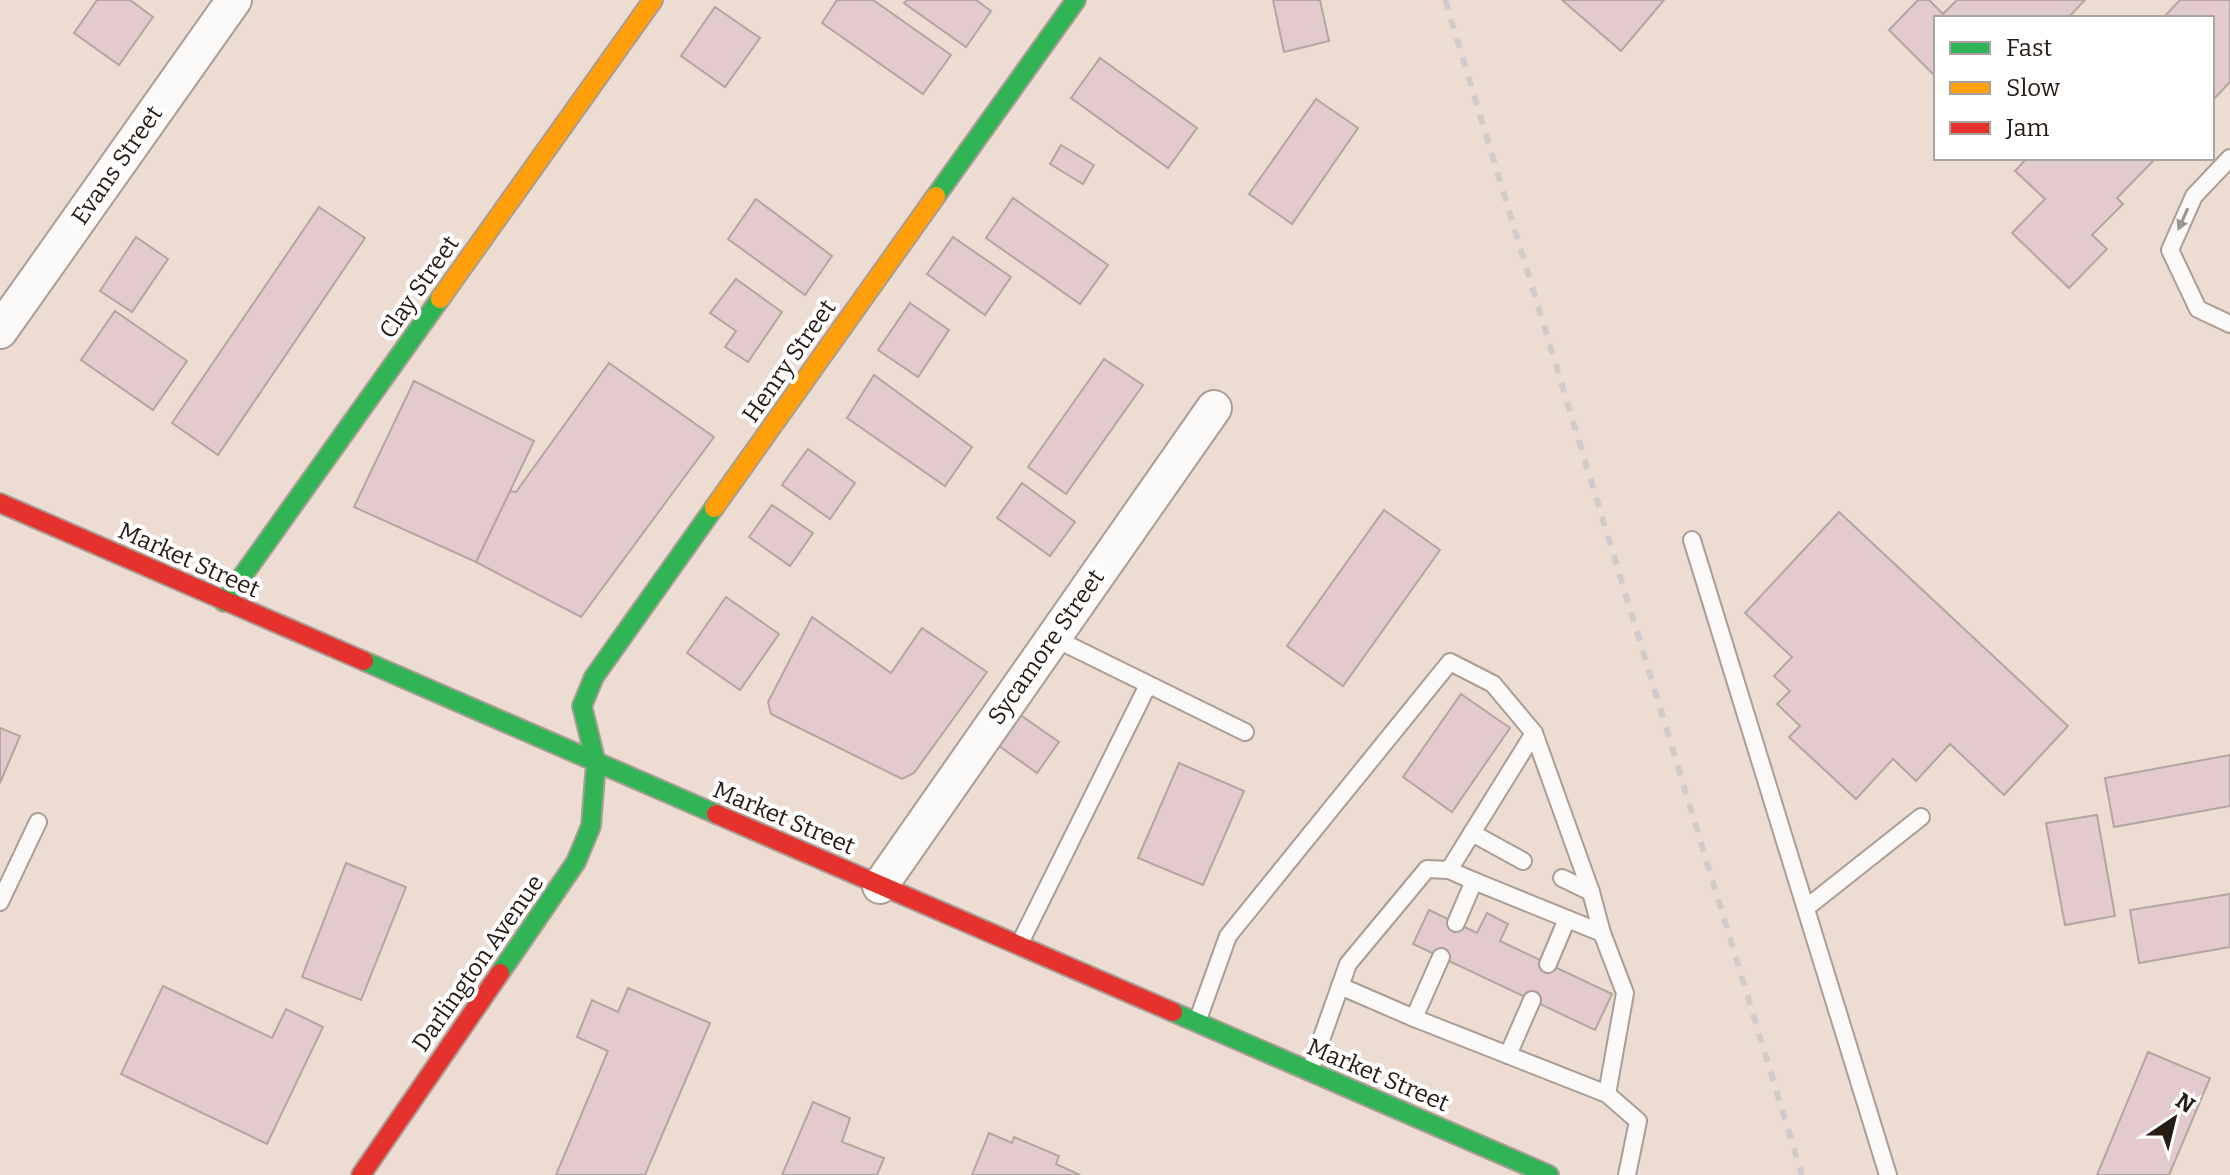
<svg xmlns="http://www.w3.org/2000/svg" width="2230" height="1175" font-family="Bitter,serif">
<rect width="100%" height="100%" fill="#eddcd1"/>
<g fill="#e3cacc" stroke="#b3a5a3" stroke-width="2">
<polygon points="97,0 130,0 153,17 119,65 74,33"/>
<polygon points="837,0 873,0 951,55 923,94 822,23"/>
<polygon points="907,0 976,0 991,11 966,47 904,3"/>
<polygon points="1273,0 1320,0 1329,41 1284,52"/>
<polygon points="1562,0 1664,0 1621,51"/>
<polygon points="1918,0 1929,0 1943,14 1957,0 2085,0 2068,18 1936,18 1936,77 1889,30"/>
<polygon points="2180,0 2230,0 2230,82 2212,101 2212,18 2163,18"/>
<polygon points="715,7 760,38 725,87 681,56"/>
<polygon points="1100,58 1197,128 1168,168 1071,98"/>
<polygon points="1316,99 1358,128 1292,224 1249,194"/>
<polygon points="1061,145 1094,165 1083,184 1050,164"/>
<polygon points="2027,158 2156,158 2117,198 2123,204 2092,235 2107,249 2069,288 2012,233 2045,199 2015,171"/>
<polygon points="1013,198 1108,265 1080,304 986,238"/>
<polygon points="756,199 832,256 805,295 728,239"/>
<polygon points="319,207 365,238 218,455 172,423"/>
<polygon points="136,237 168,259 132,312 100,291"/>
<polygon points="953,237 1011,277 985,315 927,274"/>
<polygon points="736,279 782,312 748,362 725,347 736,331 710,313"/>
<polygon points="910,303 949,330 918,377 878,350"/>
<polygon points="115,311 187,361 153,410 81,360"/>
<polygon points="1104,359 1143,385 1066,494 1028,467"/>
<polygon points="609,363 714,437 581,617 476,562 510,491 516,492"/>
<polygon points="874,375 972,447 945,486 847,418"/>
<polygon points="414,381 534,441 476,562 354,507"/>
<polygon points="808,449 855,483 830,519 782,485"/>
<polygon points="1022,483 1075,522 1050,556 997,518"/>
<polygon points="772,505 813,533 790,566 749,537"/>
<polygon points="1384,510 1440,550 1343,686 1287,646"/>
<polygon points="1839,512 2068,726 2004,795 1950,744 1916,781 1893,759 1856,799 1789,737 1800,726 1777,704 1790,691 1774,676 1792,657 1745,613"/>
<polygon points="726,597 779,634 740,690 687,653"/>
<polygon points="812,617 891,673 922,628 987,672 914,773 902,779 771,714 768,702"/>
<polygon points="1461,694 1510,728 1452,812 1403,777"/>
<polygon points="1016,712 1059,742 1037,773 995,743"/>
<polygon points="0,728 20,736 0,783"/>
<polygon points="2230,755 2230,806 2114,827 2105,778"/>
<polygon points="1179,763 1244,791 1203,885 1138,858"/>
<polygon points="2097,815 2115,916 2065,925 2046,823"/>
<polygon points="346,863 406,887 361,1000 302,977"/>
<polygon points="2230,894 2230,947 2139,963 2130,910"/>
<polygon points="1429,910 1477,933 1487,913 1508,924 1500,941 1612,994 1595,1030 1413,944"/>
<polygon points="163,986 272,1038 286,1009 323,1027 267,1144 121,1074"/>
<polygon points="628,988 710,1023 645,1175 556,1175 608,1051 577,1037 592,1000 618,1012"/>
<polygon points="2148,1052 2210,1078 2169,1175 2097,1175"/>
<polygon points="813,1102 850,1118 842,1142 884,1158 877,1175 782,1175"/>
<polygon points="989,1133 1012,1143 1014,1137 1059,1156 1056,1164 1080,1175 972,1175"/>
</g>
<g fill="none" stroke-linecap="round" stroke-linejoin="round">
<g stroke="#aa9d95" stroke-width="20">
<g id="lane">
<polyline points="2230,158 2194,196 2170,250 2198,309 2230,324"/>
<polyline points="1692,540 1888,1175"/>
<polyline points="1052,637 1245,732"/>
<polyline points="1472,833 1523,861"/>
<polyline points="1449,870 1534,733"/>
<polyline points="1562,878 1591,892"/>
<polyline points="0,902 38,822"/>
<polyline points="1806,908 1921,817"/>
<polyline points="1456,923 1474,881 1602,933"/>
<polyline points="1019,945 1148,685"/>
<polyline points="1441,957 1414,1018 1607,1094"/>
<polyline points="1548,964 1567,919"/>
<polyline points="1340,986 1414,1018"/>
<polyline points="1197,1022 1228,936 1450,662 1493,684 1534,733 1591,892 1602,933 1625,993 1607,1094 1638,1121 1627,1175"/>
<polyline points="1508,1055 1532,1000"/>
<polyline points="1311,1068 1348,964 1427,869 1449,870 1474,881"/>
</g>
</g>
<g stroke="#aa9d95" stroke-width="38">
<g id="street">
<polyline points="0,331 234,0"/>
<polyline points="880,886 1214,408"/>
</g>
</g>
<g stroke="#aa9d95" stroke-width="22">
<g id="fast">
<polyline points="936,196 1076,0"/>
<polyline points="224,602 440,299"/>
<polyline points="364,661 716,814"/>
<polyline points="500,973 576,862 591,826 596,763 582,706 594,677 714,508"/>
<polyline points="1173,1012 1549,1175"/>
</g>
</g>
<g stroke="#aa9d95" stroke-width="22">
<g id="slow">
<polyline points="440,299 653,0"/>
<polyline points="714,508 936,196"/>
</g>
</g>
<g stroke="#aa9d95" stroke-width="22">
<g id="jam">
<polyline points="0,503 364,661"/>
<polyline points="716,814 1173,1012"/>
<polyline points="361,1175 500,973"/>
</g>
</g>
<use href="#lane" stroke="#fcfaf8" stroke-width="16"/>
<use href="#street" stroke="#fcfaf8" stroke-width="34"/>
<use href="#fast" stroke="#30b455" stroke-width="18"/>
<use href="#slow" stroke="#ff9f0a" stroke-width="18"/>
<use href="#jam" stroke="#e5322d" stroke-width="18"/>
<polyline stroke="#d1ccc9" stroke-width="6" stroke-dasharray="10 10" stroke-linecap="butt" points="1445,0 1802,1175"/>
</g>
<defs><path id="oneway-solid" d="M-6-.8H1V-3.2L6.5 0L1 3.2V.8H-6Z" transform="scale(2)"/></defs>
<use fill="#9c9691" href="#oneway-solid" transform="translate(2183 219) rotate(114)"/>
<g text-anchor="middle" stroke-width="8" stroke-linejoin="round" paint-order="stroke">
<g font-size="24" fill="#271b14" stroke="#fff">
<text transform="translate(117 165) rotate(-55)" y="8">Evans Street</text>
<text transform="translate(419 287) rotate(-55)" y="8">Clay Street</text>
<text transform="translate(789 361) rotate(-55)" y="8">Henry Street</text>
<text transform="translate(189 560) rotate(24)" y="8">Market Street</text>
<text transform="translate(1046 647) rotate(-55)" y="8">Sycamore Street</text>
<text transform="translate(784 818) rotate(23)" y="8">Market Street</text>
<text transform="translate(478 963) rotate(-55)" y="8">Darlington Avenue</text>
<text transform="translate(1378 1075) rotate(23)" y="8">Market Street</text>
</g>
</g>
<rect x="1934" y="16" width="280" height="144" fill="#ffffff" stroke="#a9a4a1" stroke-width="2"/>
<rect x="1950" y="42" width="40" height="12" fill="#30b455" stroke="#a9a4a1" stroke-width="2"/>
<text x="2006" y="56" font-size="24" fill="#271b14">Fast</text>
<rect x="1950" y="82" width="40" height="12" fill="#ff9f0a" stroke="#a9a4a1" stroke-width="2"/>
<text x="2006" y="96" font-size="24" fill="#271b14">Slow</text>
<rect x="1950" y="122" width="40" height="12" fill="#e5322d" stroke="#a9a4a1" stroke-width="2"/>
<text x="2006" y="136" font-size="24" fill="#271b14">Jam</text>
<g transform="translate(2174 1119) rotate(35)" stroke="#ffffff" stroke-width="6" paint-order="stroke">
<path d="M0-6L14 30L0 20L-14 30Z" fill="#271b14"/>
<text y="-12" font-size="22" font-weight="bold" text-anchor="middle" fill="#271b14">N</text>
</g>
</svg>
